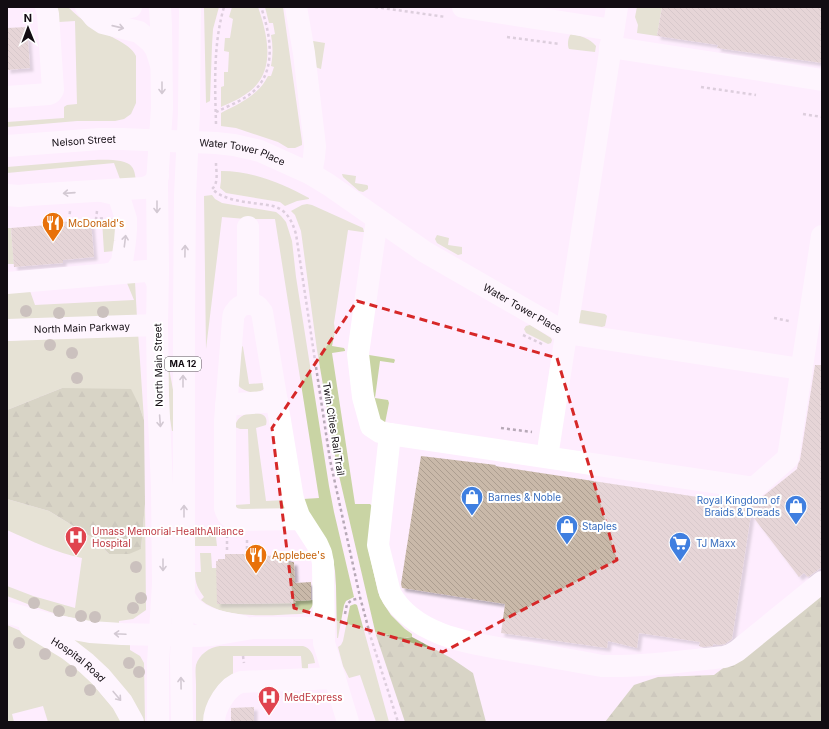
<svg xmlns="http://www.w3.org/2000/svg" width="829" height="729" font-family="Inter,sans-serif">
<defs>
<pattern id="forest-firs" width="22" height="20" patternUnits="userSpaceOnUse"><rect width="22" height="20" fill="#abb683"/><path d="M5 1l3.5 6h-7zM16 11l3.5 6h-7z" fill="#929b70"/></pattern>
<pattern id="building-back-hatch" width="6" height="6" patternUnits="userSpaceOnUse"><rect width="6" height="6" fill="#c9b9a9"/><path d="M-1 5l2 2M0 0l6 6M5-1l2 2" fill="none" stroke="#ac9e90"/></pattern>
<filter id="shadow"><feDropShadow dx="3.5" dy="3.5" stdDeviation="1" flood-color="#0004"/></filter>
</defs>
<rect width="100%" height="100%" fill="#feedfe"/>
<g fill="#c9d4a4">
<path d="M55,7H68C75,14 82,20 90,25C102,34 130,42 136,56V103L131,114L124,119L115,121H77L7,127V122L64,118V107L67,105L77,104L75,21L59,22Z"/>
<polygon points="204,7 219,7 213,29 212,45 210,101 206,103"/>
<path d="M232,7H258C268,36 277,74 246,94C238,100 229,103 221,107V87L224,86V72H228L229,52L224,51L225,38H230L233,19L229,17Z"/>
<path d="M265,7H283L302,142V145L295,148H288L278,142L236,128L221,126V113C239,104 259,95 268,76H271L274,67L271,66C273,55 273,45 271,35L275,34L273,23H269Z"/>
<polygon points="637,7 662,7 657,36 637,33 638,25 635,17"/>
<path d="M571,34C581,36 589,38 596,46L595,52L569,49C567,45 568,37 571,34Z"/>
<polygon points="313,41 325,43 321,69 315,67 312,42"/>
<path d="M92,160C102,160 126,158 132,167C135,171 135,176 136,180L120,179L114,163L7,173V167Z"/>
<path d="M221,171C253,171 281,183 309,198V199L297,201L285,206L280,202L226,193L220,188L221,181Z"/>
<polygon points="342,174 356,176 355,183 367,185 368,186 368,189 363,192 359,191 343,177"/>
<polygon points="212,195 215,199 222,203 276,212 281,216 286,222 292,241 296,277 329,486 334,512 354,597 346,601 344,605 338,638 337,638 336,586 335,571 333,558 307,513 303,499 319,498 275,219 246,219 222,217 206,349 204,196"/>
<path d="M307,204L312,205L363,228L364,232H362L348,230L334,323L335,331L332,346L344,348L345,350V351L332,353L355,504H370L372,506L368,548L378,592L383,603L391,615L405,629L412,634V637C400,640 388,632 376,635L337,467L317,350L301,231L295,215L291,211L302,205Z"/>
<polygon points="117,218 115,251 104,252 102,220"/>
<polygon points="7,228 11,228 14,264 7,264"/>
<polygon points="437,235 449,238 448,245 462,247 462,254 458,255 437,243 435,239"/>
<polygon points="135,282 137,318 7,321 7,291 30,291 35,305 134,300 127,283"/>
<polygon points="582,310 605,314 607,316 605,326 602,327 579,323 578,322 580,311"/>
<polygon points="530,325 551,338 552,340 551,343 548,344 526,333 524,329 526,326"/>
<polygon points="138,332 144,420 139,405 62,388 7,410 7,341"/>
<path d="M242,346L243,347L249,384L263,383L265,388C257,396 243,392 237,384Z"/>
<polygon points="369,355 394,359 395,360 394,363 380,361 375,398 388,400 389,403 385,423 378,421 367,356"/>
<polygon points="167,368 169,368 173,390 174,431 172,431 168,407"/>
<path d="M249,413C258,413 269,413 266,425L256,428L266,501L286,500V510H238L235,505L250,504L248,429H240L235,427C236,419 242,415 249,413Z"/>
<path d="M7,499L49,511L93,538L109,554L141,549L145,504L146,610L133,619L119,621V624C111,623 102,623 94,622C64,618 35,607 7,596V586L33,596L75,608L82,558C56,553 32,541 7,530Z"/>
<polygon points="195,529 215,529 217,546 195,546"/>
<path d="M200,553H211L212,568H217L218,604L295,603V601L314,600C313,608 308,613 300,614C271,615 224,620 201,600L204,597C198,589 195,583 195,572H201Z"/>
<polygon points="355,604 357,605 389,722 376,722 360,675 349,678 343,666 338,647 341,645 343,641 350,606 352,605"/>
<polygon points="7,625 32,636 73,661 125,722 48,722 43,706 12,714 14,722 7,722"/>
<polygon points="73,639 130,644 130,650 140,656 144,663 145,722 140,722"/>
<path d="M220,646H303C311,648 314,656 315,663L308,664V670L302,668L301,656H233V676L207,722H196C196,709 196,697 196,684C196,678 195,671 196,665C199,655 209,647 220,646Z"/>
</g>
<g fill="url(#forest-firs)">
<polygon points="62,388 131,389 139,405 144,420 145,504 141,549 129,554 109,554 93,538 49,511 7,499 7,410"/>
<polygon points="822,593 822,722 605,722 634,685 658,677 714,675"/>
<polygon points="381,634 407,638 412,637 451,658 473,673 486,722 405,722 376,635"/>
</g>
<g fill="url(#building-back-hatch)" filter="url(#shadow)">
<polygon points="662,7 822,7 822,63 717,48 718,45 657,36"/>
<polygon points="27,27 30,68 7,70 7,28"/>
<polygon points="79,221 79,222 91,222 94,257 63,260 63,263 14,267 11,228 60,224 60,222"/>
<polygon points="815,365 822,365 822,567 808,577 804,573 799,577 751,514 732,639 725,644 719,645 713,644 713,646 702,647 699,646 700,642 639,633 637,648 608,641 607,648 501,633 505,604 402,588 401,584 421,456 496,465 495,466 750,505 756,500 762,497 797,469 798,464 800,460"/>
<polygon points="225,554 262,554 262,556 288,555 288,562 294,562 295,583 311,582 311,600 295,601 296,603 217,604 216,561 218,561 218,559 225,559"/>
<polygon points="254,707 254,722 231,722 231,708"/>
</g>
<g fill="none" stroke-linecap="round" stroke-linejoin="round">
<g stroke="#b7a9b7" stroke-width="2.5" stroke-dasharray="3 3" stroke-linecap="butt">
<polyline points="375,7 446,17"/>
<polyline points="507,37 560,44"/>
<polyline points="701,87 756,95"/>
<path d="M216,112C226,107 239,102 249,95C278,74 271,36 261,7"/>
<polyline points="803,114 822,117"/>
<path d="M216,124C215,85 213,45 224,7"/>
<path d="M216,163C216,171 219,183 212,189C227,203 254,202 273,206C287,210 292,221 296,234L330,460L360,597L371,638L398,722"/>
<polyline points="97,211 96,219 105,218"/>
<polyline points="69,220 70,211"/>
<polyline points="774,318 789,321"/>
<polyline points="523,335 544,345"/>
<polyline points="501,428 532,432"/>
<polyline points="247,540 247,549"/>
<polyline points="227,550 227,536"/>
<polyline points="345,614 347,604 352,600 360,598"/>
<polyline points="243,656 244,663"/>
</g>
<g stroke="#fff" stroke-width="22">
<polyline points="86,7 94,17 103,23 139,32 151,42 156,49 161,65"/>
<path d="M101,7C111,11 120,10 131,7"/>
<polyline points="296,7 304,53 315,146 314,157 311,174"/>
<polyline points="463,7 613,30"/>
<polyline points="610,47 760,70 822,80"/>
<polyline points="7,97 49,94 51,93 53,90 48,14 46,7"/>
<path id="s1" d="M7,146L100,139H122L216,143L234,145L260,151L311,174L329,185L425,252L566,333L801,369"/>
<polyline points="102,191 115,194 118,197 120,200 126,219 126,229 125,241 122,262 115,272 109,274"/>
<polyline points="7,195 19,196 29,195 126,189 143,188 147,187 154,183 158,176"/>
<polyline points="377,219 358,354 363,397 371,426 380,432 390,434 754,488 788,458 822,236"/>
<polyline points="248,227 248,304"/>
<polyline points="7,283 146,271 153,274 157,282"/>
<path id="s2" d="M7,330L157,325"/>
<polyline points="226,405 277,401"/>
<path d="M390,434L378,545L390,593C415,638 476,644 521,652C548,656 575,661 602,666C643,667 683,661 724,657L730,655L737,651L822,582"/>
<polyline points="547,457 617,7"/>
<path d="M300,519L241,520C232,519 227,517 225,508V421L233,320C233,317 234,313 236,311C240,304 251,302 257,306C259,307 260,310 262,312L293,499L299,516L317,544L321,553L323,563L324,643L348,722"/>
<path d="M183,595C186,599 189,604 192,608C204,620 226,623 242,626"/>
<polyline points="9,613 52,625 90,632 122,634 198,636 212,635 253,628 324,628"/>
<path id="s3" d="M30,626L68,649L86,663L101,677L122,702L133,722"/>
<path d="M214,722C214,708 227,686 241,682L335,678"/>
</g>
<g stroke="#fff" stroke-width="22">
<polyline points="158,722 158,663 163,584 162,487 158,395 157,325 158,270 157,183 162,108 161,26 160,7"/>
<polyline points="182,722 181,658 184,586 184,318 185,195 189,113 190,7"/>
</g>
</g>
<g fill="#8f8c72">
<circle cx="26" cy="311" r="6"/>
<circle cx="103" cy="312" r="6"/>
<circle cx="59" cy="313" r="6"/>
<circle cx="50" cy="345" r="6"/>
<circle cx="72" cy="353" r="6"/>
<circle cx="77" cy="378" r="6"/>
<circle cx="136" cy="567" r="6"/>
<circle cx="141" cy="598" r="6"/>
<circle cx="34" cy="603" r="6"/>
<circle cx="133" cy="608" r="6"/>
<circle cx="59" cy="611" r="6"/>
<circle cx="81" cy="616" r="6"/>
<circle cx="95" cy="617" r="6"/>
<circle cx="19" cy="643" r="6"/>
<circle cx="45" cy="654" r="6"/>
<circle cx="129" cy="663" r="6"/>
<circle cx="71" cy="671" r="6"/>
<circle cx="139" cy="672" r="6"/>
<circle cx="90" cy="690" r="6"/>
</g>
<defs><path id="oneway-shaft" d="M-6 0H5M1.5-3L5.5 0L1.5 3" fill="none" stroke-width="1.6" stroke-linecap="round" stroke-linejoin="round"/></defs>
<g stroke="#a09ea0">
<use href="#oneway-shaft" transform="translate(118 27) rotate(13)"/>
<use href="#oneway-shaft" transform="translate(162 88) rotate(90)"/>
<use href="#oneway-shaft" transform="translate(69 193) rotate(176)"/>
<use href="#oneway-shaft" transform="translate(157 207) rotate(90)"/>
<use href="#oneway-shaft" transform="translate(125 241) rotate(-83)"/>
<use href="#oneway-shaft" transform="translate(185 251) rotate(-89)"/>
<use href="#oneway-shaft" transform="translate(183 381) rotate(-90)"/>
<use href="#oneway-shaft" transform="translate(160 421) rotate(86)"/>
<use href="#oneway-shaft" transform="translate(184 511) rotate(-90)"/>
<use href="#oneway-shaft" transform="translate(163 565) rotate(90)"/>
<use href="#oneway-shaft" transform="translate(120 634) rotate(-177)"/>
<use href="#oneway-shaft" transform="translate(181 683) rotate(-91)"/>
<use href="#oneway-shaft" transform="translate(117 696) rotate(50)"/>
</g>
<path d="M0 0H829V729H0ZM357,301L557,358L617,560L443,652L294,608L272,428Z" fill="#feedfe" fill-opacity=".55" fill-rule="evenodd"/>
<path fill="none" stroke="#d62828" stroke-width="3" stroke-dasharray="8 5" stroke-linejoin="round" d="M357,301L557,358L617,560L443,652L294,608L272,428Z"/>
<defs>
<g id="restaurant-pin" transform="scale(1.15)"><path d="M0 17L-7.5 6A9.5 9.5 0 1 1 7.5 6Z" fill="#e8710a" stroke="#fff"/><path d="M-5-6h1v4h1v-4h1v4h1v-4h1v5L-1.5 .5V6h-2V.5L-5-1ZM5-6V6H3V1.5H1.5Q1.5-4 5-6Z" fill="#fff"/></g>
<g id="shop-pin" transform="scale(1.15)"><path d="M0 17L-7.5 6A9.5 9.5 0 1 1 7.5 6Z" fill="#3f7fe0" stroke="#fff"/><path d="M-5-2.5h2.3a2.7 3.5 0 0 1 5.4 0H5L5.5 6h-11ZM-1.5-2.5h3a1.5 2.3 0 0 0-3 0Z" fill="#fff"/></g>
<g id="hospital-pin" transform="scale(1.15)"><path d="M0 17L-7.5 6A9.5 9.5 0 1 1 7.5 6Z" fill="#e0444e" stroke="#fff"/><path d="M-5-5h3v3.5h4V-5h3V5h-3V1.5h-4V5h-3Z" fill="#fff"/></g>
<g id="supermarket-pin" transform="scale(1.15)"><path d="M0 17L-7.5 6A9.5 9.5 0 1 1 7.5 6Z" fill="#3f7fe0" stroke="#fff"/><path d="M-6-5.5h2.5l.6 2H6L4.5 2H-2.5L-4.4-4H-6ZM-1.5 3.2a1.3 1.3 0 1 0 .1 0ZM3 3.2a1.3 1.3 0 1 0 .1 0Z" fill="#fff"/></g>
</defs>
<g fill-rule="evenodd">
<use href="#restaurant-pin" x="53" y="223"/>
<use href="#shop-pin" x="472" y="497"/>
<use href="#shop-pin" x="796" y="506"/>
<use href="#shop-pin" x="567" y="526"/>
<use href="#hospital-pin" x="76" y="537"/>
<use href="#supermarket-pin" x="680" y="543"/>
<use href="#restaurant-pin" x="256" y="555"/>
<use href="#hospital-pin" x="269" y="697"/>
</g>
<g text-anchor="middle" stroke-width="4" stroke-linejoin="round" paint-order="stroke">
<rect fill="#fff" stroke="#595559" stroke-width="1" x="165" y="357" width="36" height="14" rx="3"/>
<g font-size="9" font-weight="bold" fill="#120c12">
<text x="183" y="367">MA 12</text>
</g>
<g font-size="10" fill="#120c12" stroke="#fff">
<text dy="4" stroke="none"><textPath href="#s1" startOffset="77">Nelson Street</textPath></text>
<text dy="4" stroke="none"><textPath href="#s1" startOffset="237">Water Tower Place</textPath></text>
<text dy="4" stroke="none"><textPath href="#s1" startOffset="561">Water Tower Place</textPath></text>
<text dy="4" stroke="none"><textPath href="#s2" startOffset="75">North Main Parkway</textPath></text>
<text transform="translate(158 365) rotate(-91)" y="4">North Main Street</text>
<text transform="translate(334 429) rotate(81)" y="4">Twin Cities Rail Trail</text>
<text dy="4" stroke="none"><textPath href="#s3" startOffset="59">Hospital Road</textPath></text>
</g>
<g font-size="10" fill="#c56008" stroke="#fff" text-anchor="start">
<text x="68" y="227">McDonald's</text>
<text x="272" y="559">Applebee's</text>
</g>
<g font-size="10" fill="#366cbe" stroke="#fff" text-anchor="start">
<text x="488" y="501">Barnes &amp; Noble</text>
<text x="780" y="504" text-anchor="end">Royal Kingdom of<tspan x="780" dy="12">Braids &amp; Dreads</tspan></text>
<text x="582" y="530">Staples</text>
<text x="696" y="547">TJ Maxx</text>
</g>
<g font-size="10" fill="#be3a42" stroke="#fff" text-anchor="start">
<text x="92" y="535">Umass Memorial-HealthAlliance<tspan x="92" dy="12">Hospital</tspan></text>
<text x="284" y="701">MedExpress</text>
</g>
</g>
<rect width="829" height="729" fill="none" stroke="#120c12" stroke-width="16"/>
<g transform="translate(28 28) rotate(359)" stroke="#ffffff" stroke-width="3" paint-order="stroke">
<path d="M0-3L7 15L0 10L-7 15Z" fill="#120c12"/>
<text y="-6" font-size="11" font-weight="bold" text-anchor="middle" fill="#120c12">N</text>
</g>
</svg>
